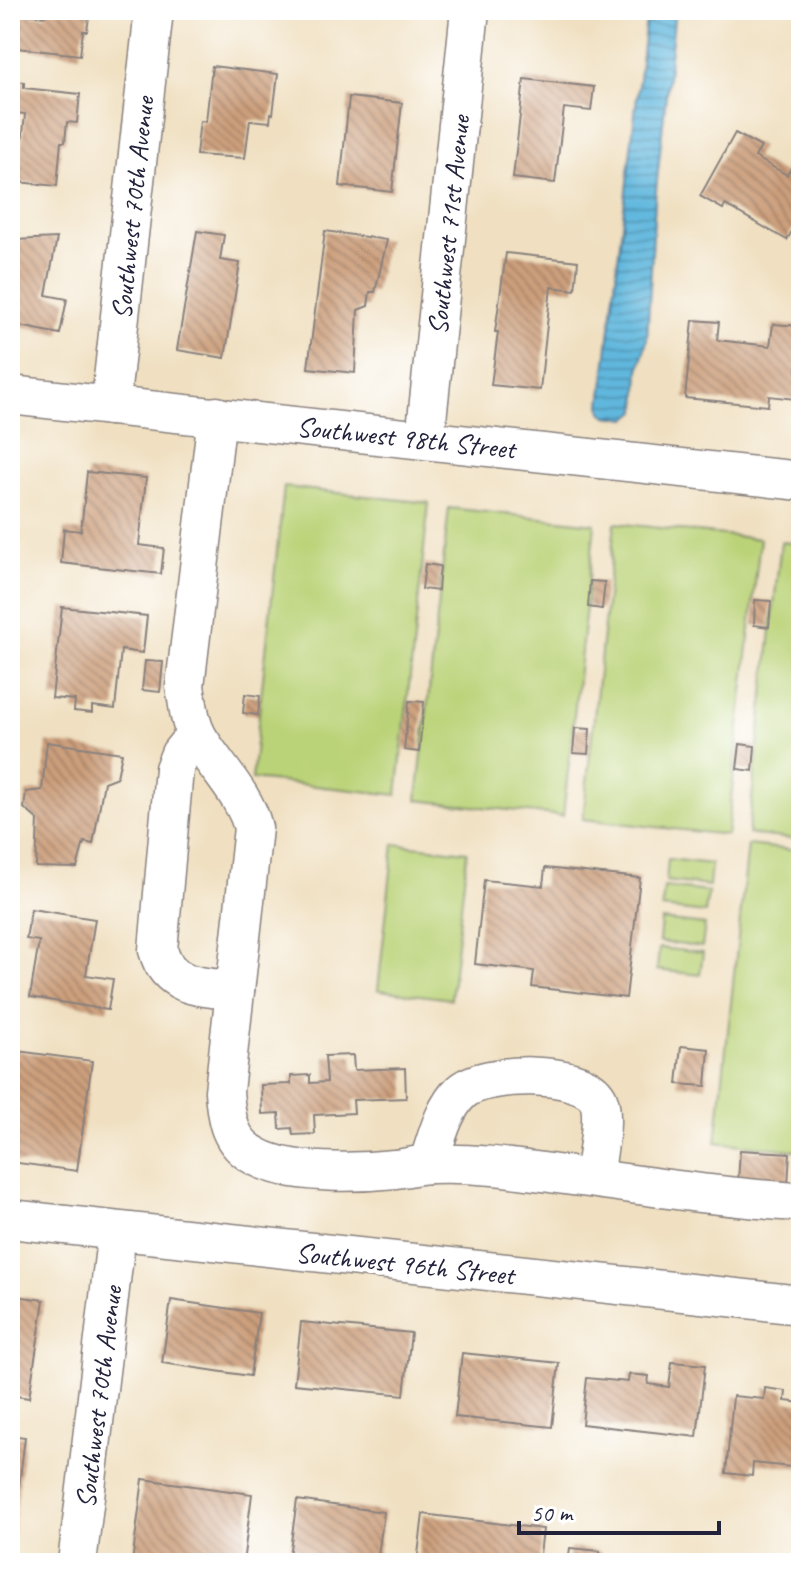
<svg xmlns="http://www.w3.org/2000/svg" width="811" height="1573" font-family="Caveat,sans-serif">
<defs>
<pattern id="water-rules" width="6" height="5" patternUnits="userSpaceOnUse" patternTransform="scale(2)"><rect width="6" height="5" fill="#60b7dd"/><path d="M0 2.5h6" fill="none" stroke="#4f94b4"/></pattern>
<pattern id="building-back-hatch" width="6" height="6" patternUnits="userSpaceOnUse" patternTransform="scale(2)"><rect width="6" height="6" fill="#cc9f7c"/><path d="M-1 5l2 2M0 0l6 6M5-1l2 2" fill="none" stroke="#a58167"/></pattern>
</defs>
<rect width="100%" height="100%" fill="#fff"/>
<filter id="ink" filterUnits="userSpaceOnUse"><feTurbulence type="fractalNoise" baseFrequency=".0125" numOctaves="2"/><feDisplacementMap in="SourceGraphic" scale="16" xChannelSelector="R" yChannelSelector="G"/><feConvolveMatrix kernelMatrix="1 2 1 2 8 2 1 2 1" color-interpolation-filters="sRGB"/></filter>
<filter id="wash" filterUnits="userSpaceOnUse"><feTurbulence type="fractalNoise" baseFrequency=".006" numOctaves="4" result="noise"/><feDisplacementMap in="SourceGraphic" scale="32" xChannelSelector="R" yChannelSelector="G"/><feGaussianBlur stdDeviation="1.8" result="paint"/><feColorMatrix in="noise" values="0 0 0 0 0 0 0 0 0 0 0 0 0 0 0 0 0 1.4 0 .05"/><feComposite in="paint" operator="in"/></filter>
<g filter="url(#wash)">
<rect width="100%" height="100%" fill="#f0e0c1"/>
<g fill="#bbd378" stroke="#6e7a5a" stroke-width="2">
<polygon points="284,487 429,503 397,795 252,779"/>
<polygon points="449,508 595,524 563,816 417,800"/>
<polygon points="615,523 760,539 727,835 583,819"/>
<polygon points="781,542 801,544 801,840 748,834"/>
<polygon points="394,844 467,852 451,999 378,990"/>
<polygon points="748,845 801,851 801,1151 716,1142"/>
<polygon points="668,859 711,864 709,886 666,881"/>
<polygon points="664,887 708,892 705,913 662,908"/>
<polygon points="661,920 705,925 702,947 659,942"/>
<polygon points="659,948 703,953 700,975 657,970"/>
</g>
<polygon fill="url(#water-rules)" stroke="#416c8c" stroke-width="2" points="647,10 675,10 655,200 647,340 639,370 637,411 627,419 607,416 602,412 601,405"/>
<g id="blocks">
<g fill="url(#building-back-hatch)">
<polygon points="46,10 90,10 87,31 83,31 80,55 17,48 21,14 45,16"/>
<polygon points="212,66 278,74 273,114 271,113 270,122 250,120 245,158 196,155 200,121 206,122"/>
<polygon points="524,79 594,87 591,111 564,108 555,183 513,178"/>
<polygon points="10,81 24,82 24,88 80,94 77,123 67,122 65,142 61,142 57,186 18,182 25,114 10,112"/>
<polygon points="349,97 402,103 392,192 340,186"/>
<polygon points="735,133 761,147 755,157 787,175 796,159 801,162 801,215 787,240 725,205 723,209 700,196"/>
<polygon points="197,231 224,235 220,260 240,263 225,358 177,350"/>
<polygon points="325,231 387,240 375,292 370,292 368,306 358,310 355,373 308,368"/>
<polygon points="57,238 46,295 67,299 60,334 10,324 10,262 15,240"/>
<polygon points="506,253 578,261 575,290 551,287 540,390 491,385 498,332 495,332"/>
<polygon points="693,320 719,322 717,340 770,346 773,324 801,326 795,399 769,396 768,406 685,398"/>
<polygon points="87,472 146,478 139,545 164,548 161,574 61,563 64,529 81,531"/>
<polygon points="425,564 440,566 438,591 422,589"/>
<polygon points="590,581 605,582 602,609 588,607"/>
<polygon points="755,600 771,601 769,627 754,625"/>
<polygon points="62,607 147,616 143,653 121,650 115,709 92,706 92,713 74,711 75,700 52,698"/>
<polygon points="145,661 163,662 160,692 142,690"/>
<polygon points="245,694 260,696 258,715 243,713"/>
<polygon points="409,701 424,702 419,752 404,750"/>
<polygon points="575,728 590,729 588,754 573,753"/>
<polygon points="47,742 122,753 117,777 104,782 93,844 84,842 77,868 36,867 38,820 24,808 26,792 42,790"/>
<polygon points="740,744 755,746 753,771 737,769"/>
<polygon points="545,868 640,878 626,998 532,987 534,971 475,964 484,880 543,886"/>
<polygon points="31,909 95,919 86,975 113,979 108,1010 30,997 39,941 26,939"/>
<polygon points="681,1046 709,1049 706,1086 677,1084"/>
<polygon points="10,1050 92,1061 77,1171 10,1162"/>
<polygon points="353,1055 354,1070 405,1068 406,1098 353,1100 354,1113 314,1115 315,1134 293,1135 292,1128 280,1129 279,1113 262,1114 261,1085 291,1084 291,1076 310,1075 310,1083 327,1082 325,1056"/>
<polygon points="740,1150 790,1153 788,1185 738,1182"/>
<polygon points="10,1295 44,1300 29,1398 10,1395"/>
<polygon points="171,1300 259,1313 250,1376 162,1363"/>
<polygon points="301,1322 411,1333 404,1395 294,1384"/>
<polygon points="462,1353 559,1363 552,1427 455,1417"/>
<polygon points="672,1362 705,1365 697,1437 582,1424 587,1378 628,1382 629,1374 649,1376 648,1384 669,1387"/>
<polygon points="765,1388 786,1391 785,1401 801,1403 801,1468 753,1463 752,1476 726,1473 733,1396 764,1399"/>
<polygon points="10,1435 25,1437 13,1535 10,1535"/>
<polygon points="143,1479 252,1494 243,1563 132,1563"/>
<polygon points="297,1500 384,1512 377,1563 288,1563"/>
<polygon points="423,1514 543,1529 539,1563 417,1563"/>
<polygon points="570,1548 600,1551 600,1554 605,1555 604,1563 568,1563"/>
</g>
</g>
</g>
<g filter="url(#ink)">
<use href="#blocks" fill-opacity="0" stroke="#89817e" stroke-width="2"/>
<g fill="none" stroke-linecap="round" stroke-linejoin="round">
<g stroke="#89817e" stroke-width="41">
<g id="minor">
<polyline points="10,395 801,481"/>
<polyline points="110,406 154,10"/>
<path d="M217,416L185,686C188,703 189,721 197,736C213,764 246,796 253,828L224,1091C226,1119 229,1143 257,1157C291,1175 357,1173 395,1169C407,1168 419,1164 431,1164C476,1162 520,1169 565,1175C643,1185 722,1198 801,1202"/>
<polyline points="425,439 470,10"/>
<path d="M196,734L180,754L174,769L158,950C168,988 202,987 235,990"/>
<path d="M428,1164C436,1141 443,1109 461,1092C483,1071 583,1069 598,1099C606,1116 596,1159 594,1178"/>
<polyline points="10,1219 801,1305"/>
<polyline points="77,1563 117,1231"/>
</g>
</g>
<use href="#minor" stroke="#fff" stroke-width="38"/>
</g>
</g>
<g text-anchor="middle" stroke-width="8" stroke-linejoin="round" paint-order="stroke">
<g font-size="28" fill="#22223b" stroke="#fff">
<text transform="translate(132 208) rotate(-84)" y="10">Southwest 70th Avenue</text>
<text transform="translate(448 225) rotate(-84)" y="10">Southwest 71st Avenue</text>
<text transform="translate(406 437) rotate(6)" y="10">Southwest 98th Street</text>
<text transform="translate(405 1263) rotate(6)" y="10">Southwest 96th Street</text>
<text transform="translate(98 1397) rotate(-83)" y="10">Southwest 70th Avenue</text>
</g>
</g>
<rect width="811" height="1573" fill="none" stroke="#fff" stroke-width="40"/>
<path d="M519 1521v12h200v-12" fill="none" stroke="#22223b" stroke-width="4"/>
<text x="531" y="1521" font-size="24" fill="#22223b" stroke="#ffffff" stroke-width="6" paint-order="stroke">50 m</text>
</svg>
